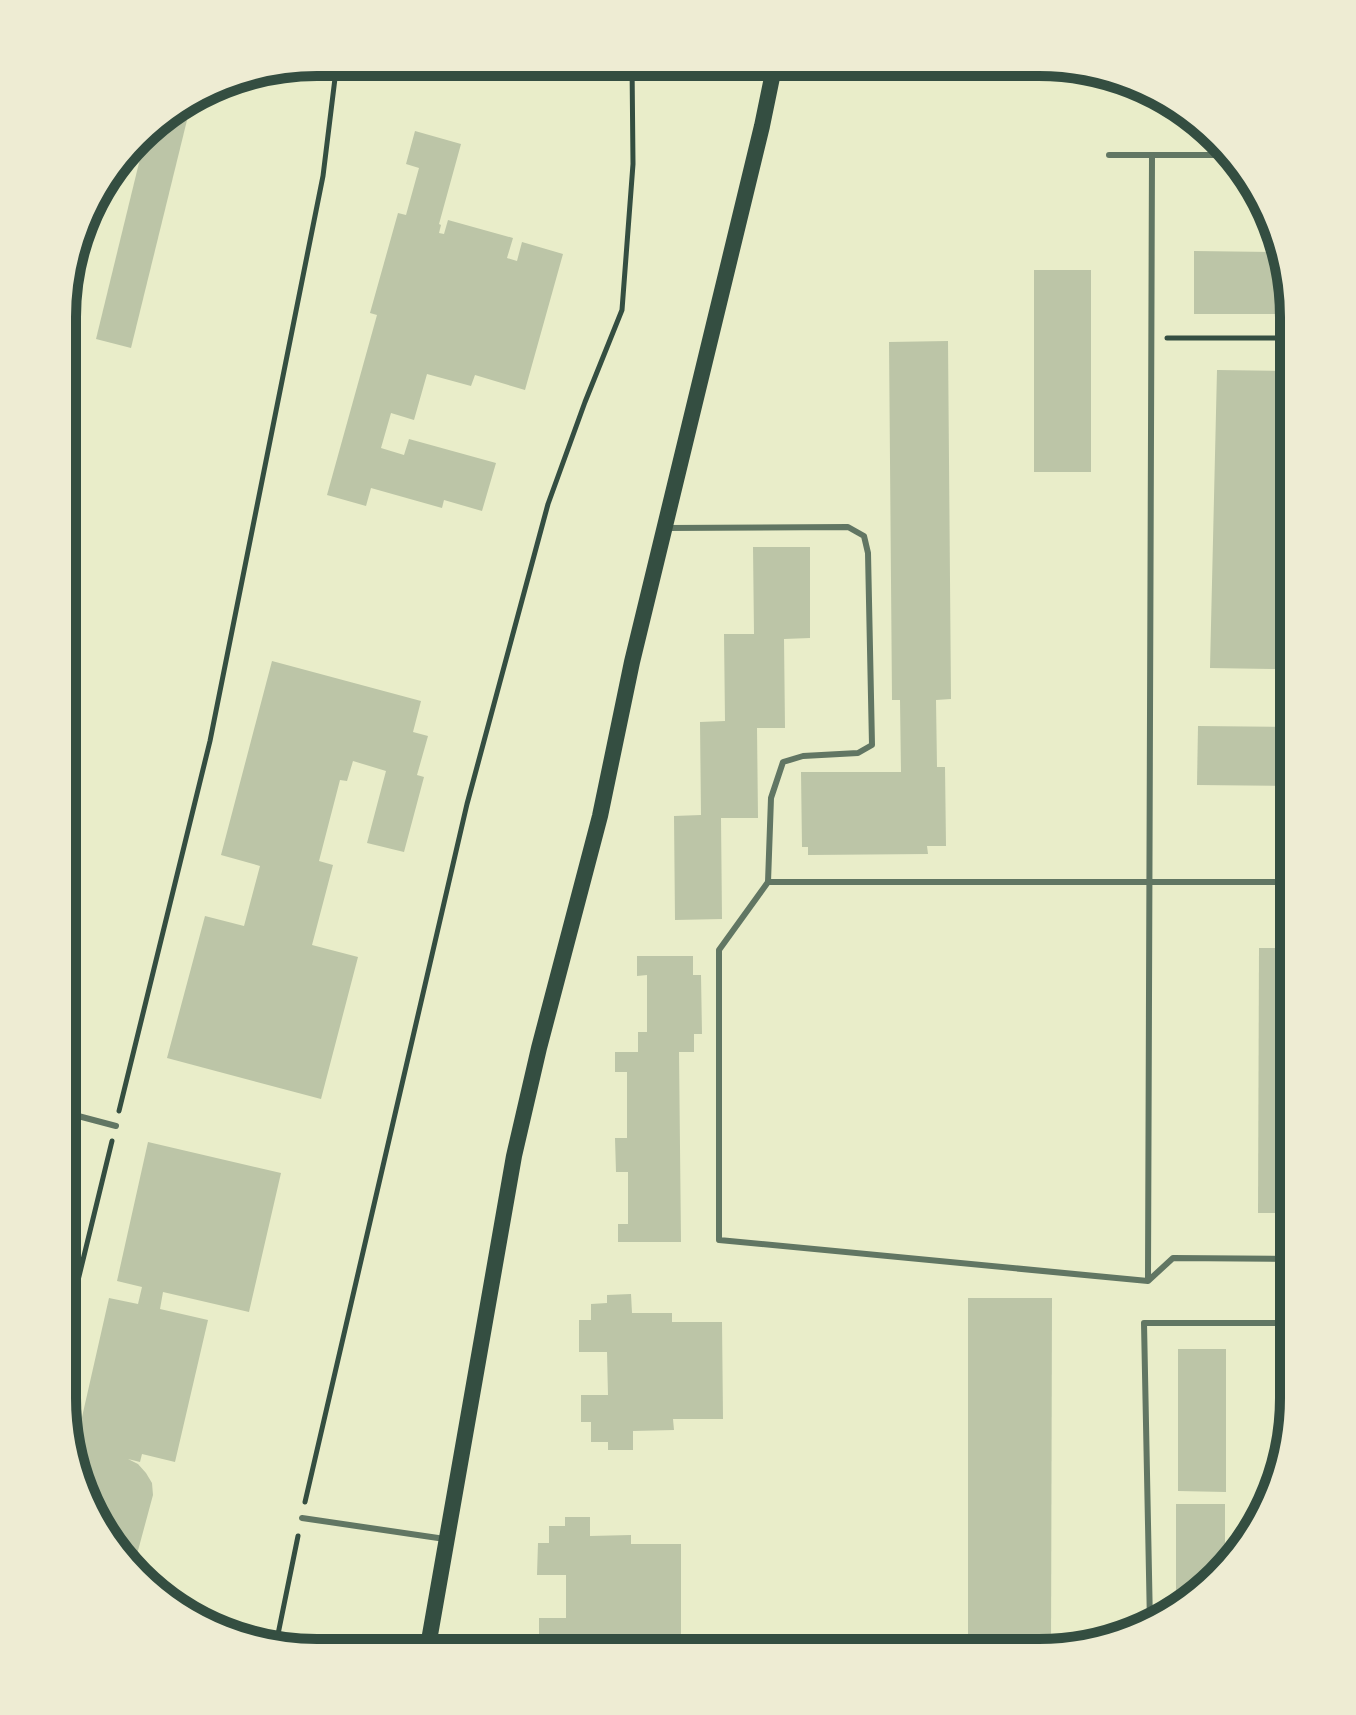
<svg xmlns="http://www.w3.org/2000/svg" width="1356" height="1715" font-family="'Fira Sans',sans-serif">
<rect width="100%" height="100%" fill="#e9edc9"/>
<g fill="#bcc5a7">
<polygon points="177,109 189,112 131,348 96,339 148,126"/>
<polygon points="415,131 461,144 439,224 441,225 439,233 444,234 448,220 513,238 507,258 517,261 522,242 563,254 525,390 475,375 471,386 427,374 414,420 391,413 381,448 404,455 409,439 496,463 482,511 444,500 442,508 371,488 366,506 327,495 377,315 370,313 398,213 406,215 419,168 406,164"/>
<polygon points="1194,251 1277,252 1293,314 1194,314"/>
<rect x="1034" y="270" width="57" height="202"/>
<polygon points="948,341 951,699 936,700 937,767 945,767 946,846 927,846 928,854 808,855 808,847 802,847 801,772 901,772 900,700 892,700 889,342"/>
<polygon points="1217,370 1284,371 1282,481 1294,481 1294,560 1281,560 1278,669 1210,668"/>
<polygon points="753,547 810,547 810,638 784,639 785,728 757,728 758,818 721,818 722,919 675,920 674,816 701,815 700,722 725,721 724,634 754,634"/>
<polygon points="272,661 421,701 413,732 428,736 417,775 424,777 404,852 367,843 386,771 353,761 347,781 340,780 319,861 333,865 312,945 358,957 321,1099 167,1058 205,916 244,926 260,866 221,855"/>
<polygon points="1198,726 1294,727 1294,786 1197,785"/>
<polygon points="1259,948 1294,948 1294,1213 1258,1213"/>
<polygon points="637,956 693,956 693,975 701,975 702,1034 694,1034 694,1052 679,1052 681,1242 618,1242 618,1224 628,1224 628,1172 616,1172 615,1138 627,1138 627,1072 615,1072 615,1052 638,1052 638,1032 647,1032 647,975 637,976"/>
<polygon points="148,1142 281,1173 249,1312 163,1292 160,1309 208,1320 175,1462 142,1454 140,1462 128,1459 138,1464 146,1473 152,1483 153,1495 136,1558 131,1562 96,1525 75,1448 109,1298 138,1304 142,1287 117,1281"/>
<polygon points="631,1294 632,1313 672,1313 672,1322 722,1322 723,1419 673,1419 674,1430 633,1431 633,1450 608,1450 608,1442 591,1442 591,1422 581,1422 581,1395 608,1395 607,1352 579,1352 579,1320 591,1320 591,1304 607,1303 607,1295"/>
<polygon points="968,1298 1052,1298 1051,1652 968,1652"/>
<polygon points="1178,1349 1226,1349 1226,1492 1178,1491"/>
<polygon points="1176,1504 1225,1504 1225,1564 1176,1610"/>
<polygon points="565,1517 590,1517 590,1536 631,1535 631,1544 681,1544 681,1641 632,1641 632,1652 549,1652 549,1645 539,1644 539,1618 566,1618 566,1575 537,1575 538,1543 549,1543 549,1526 565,1526"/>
</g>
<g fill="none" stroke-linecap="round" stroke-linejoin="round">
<g stroke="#344e41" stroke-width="5">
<polyline points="1167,338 1294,338"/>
<polyline points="119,1111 210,741 323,176 337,62"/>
<polyline points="62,1346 112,1141"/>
<polyline points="305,1502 467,804 548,504 585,402 622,310 633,164 632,63"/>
<polyline points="276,1644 298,1536"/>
</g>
<g stroke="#617663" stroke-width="6">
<polyline points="1109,155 1228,155"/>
<polyline points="667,528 848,527 864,536 868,553 872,745 858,753 803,756 783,762 771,798 768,882"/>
<polyline points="63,1112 116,1126"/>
<polyline points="1293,1259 1173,1258 1148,1281 719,1240 719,950 768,882 1294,882"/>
<polyline points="1148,1279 1152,155"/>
<polyline points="302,1518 445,1539"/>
<polyline points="1150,1624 1144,1323 1293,1323"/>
</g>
<polyline stroke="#344e41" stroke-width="16" points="427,1652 514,1156 539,1048 600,816 632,662 762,126 775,63"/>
</g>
<path d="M0 0H1356V1715H0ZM317 76H1039A241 241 0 0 1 1280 317V1398A241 241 0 0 1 1039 1639H317A241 241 0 0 1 76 1398V317A241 241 0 0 1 317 76Z" fill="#eeecd3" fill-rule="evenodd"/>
<path fill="none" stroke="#344e41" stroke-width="10" d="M317 76H1039A241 241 0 0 1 1280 317V1398A241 241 0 0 1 1039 1639H317A241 241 0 0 1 76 1398V317A241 241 0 0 1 317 76Z"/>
</svg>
